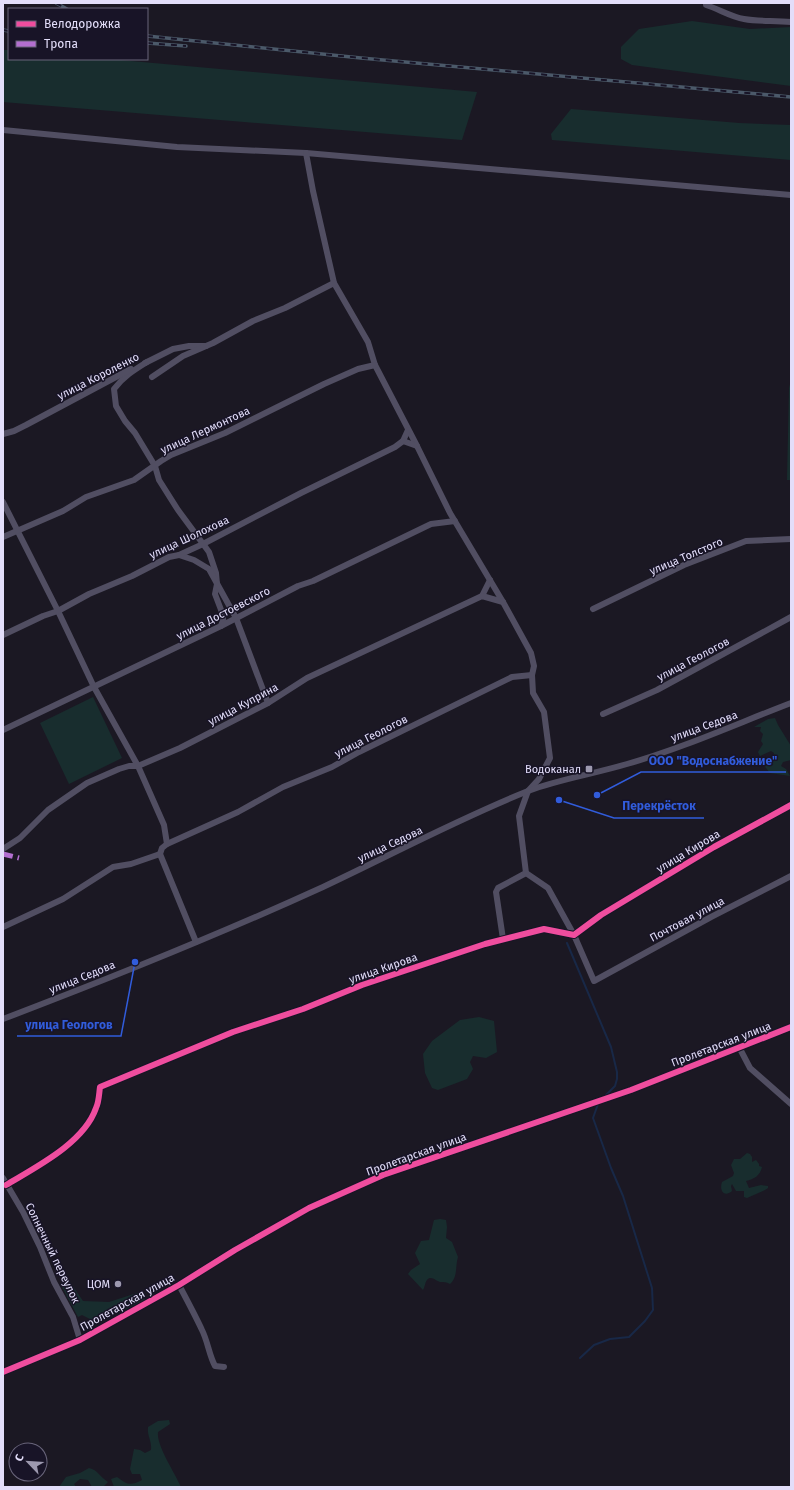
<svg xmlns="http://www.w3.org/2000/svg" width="794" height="1490" font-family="'Fira Sans',sans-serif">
<rect width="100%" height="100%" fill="#1b1823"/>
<g fill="#182d2e">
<polygon points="692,21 750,29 791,27 791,86 632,65 621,59 621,47 639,29"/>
<polygon points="3,50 9,50 9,59 109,59 477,92 462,140 3,102"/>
<polygon points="571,109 739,123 791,125 791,160 552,140 551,134"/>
<polygon points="791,380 791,480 787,480 789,388"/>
<polygon points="93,697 122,758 69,784 40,723"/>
<polygon points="775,718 778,725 791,746 791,760 783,762 781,766 786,769 790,776 770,773 762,763 773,758 774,753 771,751 760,756 758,752 763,744 761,741 763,734 760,731 761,727 754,727 768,719"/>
<polygon points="479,1017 494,1021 497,1052 486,1058 473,1056 470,1062 473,1069 467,1079 438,1090 432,1088 425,1073 423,1054 432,1041 460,1020"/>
<path d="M747,1153L750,1154L752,1157V1162L756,1160L759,1164V1166L762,1167C760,1176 754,1179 746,1181L749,1188L761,1185L768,1186V1188L765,1190L747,1198L744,1197V1191H736L732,1184L731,1186L732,1191C724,1198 719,1190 722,1182L733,1176L734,1173L731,1165L734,1159H740Z"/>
<path d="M440,1219L446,1220L447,1227L446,1238L452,1242L458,1257C455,1267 458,1277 450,1284C446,1282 444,1282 440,1282C436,1281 431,1275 427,1280C425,1282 425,1287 423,1290L408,1274L411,1270L420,1264L415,1253L421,1241L429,1240L434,1220Z"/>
<polygon points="70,1282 83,1301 109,1302 137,1293 144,1296 145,1300 93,1325 90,1319 82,1315 78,1317 62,1287"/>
<path d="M169,1420L170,1424L158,1432C156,1445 175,1473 181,1487H114L111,1479L117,1477C128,1485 130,1486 142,1480L140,1474H132L130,1469L134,1449L140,1450L145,1453L151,1450C152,1440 147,1437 148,1427L158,1421Z"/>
<path d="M89,1468C98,1470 100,1477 108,1482L103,1487H92L88,1480L80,1479L74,1484L76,1487H59L66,1477L80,1473Z"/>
</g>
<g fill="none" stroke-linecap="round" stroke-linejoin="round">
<g stroke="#182847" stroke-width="2">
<polyline points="567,943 611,1047 617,1072 617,1079 615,1086 605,1096"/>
<polyline points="580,1358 594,1345 610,1339 629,1337 645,1321 653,1310 652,1288 623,1196 611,1168 593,1118 598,1104"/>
</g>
<g stroke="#514e62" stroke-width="6">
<path d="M706,3V5C719,9 731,17 744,19C760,22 775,20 791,22"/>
<polyline points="3,130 177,147 306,153 791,195"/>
<polyline points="306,153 313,191 334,283 368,342 375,365 417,446"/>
<path d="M147,362C134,370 123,377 114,389L116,406L125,421L135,433L155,466L159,480L178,510L209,552L216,573L217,584L215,594L223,615V620L221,626"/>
<polyline points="145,363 173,349 189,346 206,346"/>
<polyline points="152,377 183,356 213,343 253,321 285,308 334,283"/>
<polyline points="408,430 403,441 417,446 450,513 503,602 531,653 534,666 532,675 533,693 544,712 550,758 539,779 528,791 519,816 526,873 498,888 496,892 503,939"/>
<polyline points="3,434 14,431 26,425 131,369"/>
<polyline points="3,502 58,611 94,687 138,766 164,825 167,844"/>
<polyline points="3,537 63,511 86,497 134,480 161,461 171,455 225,433 324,384 358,369 375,365"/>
<polyline points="179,555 194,560 209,569 236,618 268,703"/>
<polyline points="482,596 490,580"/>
<polyline points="593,609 684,565 746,541 791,539"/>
<polyline points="3,635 43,616 58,611 89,594 132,576 169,557 179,555 203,544 301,493 395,447 403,441"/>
<polyline points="603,714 657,690 791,617"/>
<polyline points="3,730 221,626 298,586 313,581 431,524 455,521"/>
<polyline points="3,849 20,838 48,810 87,783 119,769 129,766 138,766 180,748 268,703 307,678 482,596 503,602"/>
<polyline points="526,873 548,888 574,935 594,981 711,917 791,876"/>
<polyline points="3,927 63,899 113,867 131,864 160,854"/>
<polyline points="196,942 160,854 162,848 167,844 238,812 283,787 332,767 359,752 512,677 532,675"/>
<path d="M3,1019C111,978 218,935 323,887C391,855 458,819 528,791C560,779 594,774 627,764C683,748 736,724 791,703"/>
<polyline points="739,1047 750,1068 791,1104"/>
<polyline points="3,1178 23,1212 40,1247 54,1282 73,1317 80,1340"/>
<path d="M6,1185C36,1167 84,1143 96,1108C99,1102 99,1094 100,1087L233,1032L303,1009L362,985L485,944L544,929L574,935L601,915L714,847L791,805"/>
<path d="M179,1285C187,1300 195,1315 202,1330C208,1342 209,1355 215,1366L224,1367"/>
<polyline points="3,1372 80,1340 179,1285 235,1250 309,1208 383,1175 631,1090 791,1027"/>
</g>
<g stroke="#4b5969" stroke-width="3.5">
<g id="rail">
<polyline points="56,3 67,9"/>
<polyline points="3,30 9,31"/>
<polyline points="147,36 361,58 791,97"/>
<polyline points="147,43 186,46"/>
</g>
</g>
<use href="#rail" stroke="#181427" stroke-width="2" stroke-dasharray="6" stroke-linecap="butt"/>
<polyline stroke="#b36fd0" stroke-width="5" stroke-dasharray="10 5" stroke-linecap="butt" points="3,854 19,858"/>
<g stroke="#181427" stroke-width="8">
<g id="cycleway">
<path d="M6,1185C36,1167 84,1143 96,1108C99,1102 99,1094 100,1087L233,1032L303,1009L362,985L485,944L544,929L574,935L601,915L714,847L791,805"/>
<polyline points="3,1372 80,1340 179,1285 235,1250 309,1208 383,1175 631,1090 791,1027"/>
</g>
</g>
<use href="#cycleway" stroke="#ef4d9e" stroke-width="6"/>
</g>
<g fill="#9d99af" stroke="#181427" stroke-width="1.5">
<rect x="585" y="765" width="8" height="8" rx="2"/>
<circle cx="118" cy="1284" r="4"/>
</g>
<g text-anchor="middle" stroke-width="3" stroke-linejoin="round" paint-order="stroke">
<g font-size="11" fill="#e3defa" stroke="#181427">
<text transform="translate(98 376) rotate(-27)" y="4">улица Короленко</text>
<text transform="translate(205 430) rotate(-25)" y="4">улица Лермонтова</text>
<text transform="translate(189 537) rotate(-25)" y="4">улица Шолохова</text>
<text transform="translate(686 556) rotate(-23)" y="4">улица Толстого</text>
<text transform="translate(223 613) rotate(-27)" y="4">улица Достоевского</text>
<text transform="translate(693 659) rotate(-28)" y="4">улица Геологов</text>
<text transform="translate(243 704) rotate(-28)" y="4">улица Куприна</text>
<text transform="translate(704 726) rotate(-20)" y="4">улица Седова</text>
<text transform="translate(371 736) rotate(-27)" y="4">улица Геологов</text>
<text transform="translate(390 844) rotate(-25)" y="4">улица Седова</text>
<text transform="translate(688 851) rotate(-31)" y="4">улица Кирова</text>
<text transform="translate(687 919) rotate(-28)" y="4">Почтовая улица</text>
<text transform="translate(383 968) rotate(-19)" y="4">улица Кирова</text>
<text transform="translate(82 977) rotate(-22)" y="4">улица Седова</text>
<text transform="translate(721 1044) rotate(-21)" y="4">Пролетарская улица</text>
<text transform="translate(416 1154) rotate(-20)" y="4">Пролетарская улица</text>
<text transform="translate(53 1253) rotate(64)" y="4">Солнечный переулок</text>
<text transform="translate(127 1302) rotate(-29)" y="4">Пролетарская улица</text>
</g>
<g font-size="11" fill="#e3defa" stroke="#181427" text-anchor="end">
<text x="581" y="773">Водоканал</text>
<text x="110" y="1288">ЦОМ</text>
</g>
</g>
<path fill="none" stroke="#315cdb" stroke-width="1.5" d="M597 795L641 772H786M559 800L614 818H704M135 962L121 1036H17"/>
<g fill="#315cdb" stroke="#181427" stroke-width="1.5">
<circle cx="597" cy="795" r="4"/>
<circle cx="559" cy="800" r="4"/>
<circle cx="135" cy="962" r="4"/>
</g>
<g font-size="12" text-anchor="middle" font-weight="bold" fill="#315cdb" stroke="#181427" stroke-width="3" stroke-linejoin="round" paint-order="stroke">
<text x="713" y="765">ООО "Водоснабжение"</text>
<text x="659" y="810">Перекрёсток</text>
<text x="69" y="1029">улица Геологов</text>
</g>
<rect width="794" height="1490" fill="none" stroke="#e3defa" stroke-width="8"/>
<rect x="8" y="8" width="140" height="52" fill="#181427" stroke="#69657b"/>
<rect x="16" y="21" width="20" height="6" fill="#ef4d9e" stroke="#69657b"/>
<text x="44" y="28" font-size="12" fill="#e3defa">Велодорожка</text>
<rect x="16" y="41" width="20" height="6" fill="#b36fd0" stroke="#69657b"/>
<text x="44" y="48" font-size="12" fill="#e3defa">Тропа</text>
<g transform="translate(28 1462) rotate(295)"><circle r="19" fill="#181427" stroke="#69657b"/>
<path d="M0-3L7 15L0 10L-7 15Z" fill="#9d99af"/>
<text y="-6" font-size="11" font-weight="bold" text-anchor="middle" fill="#e3defa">С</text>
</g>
</svg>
